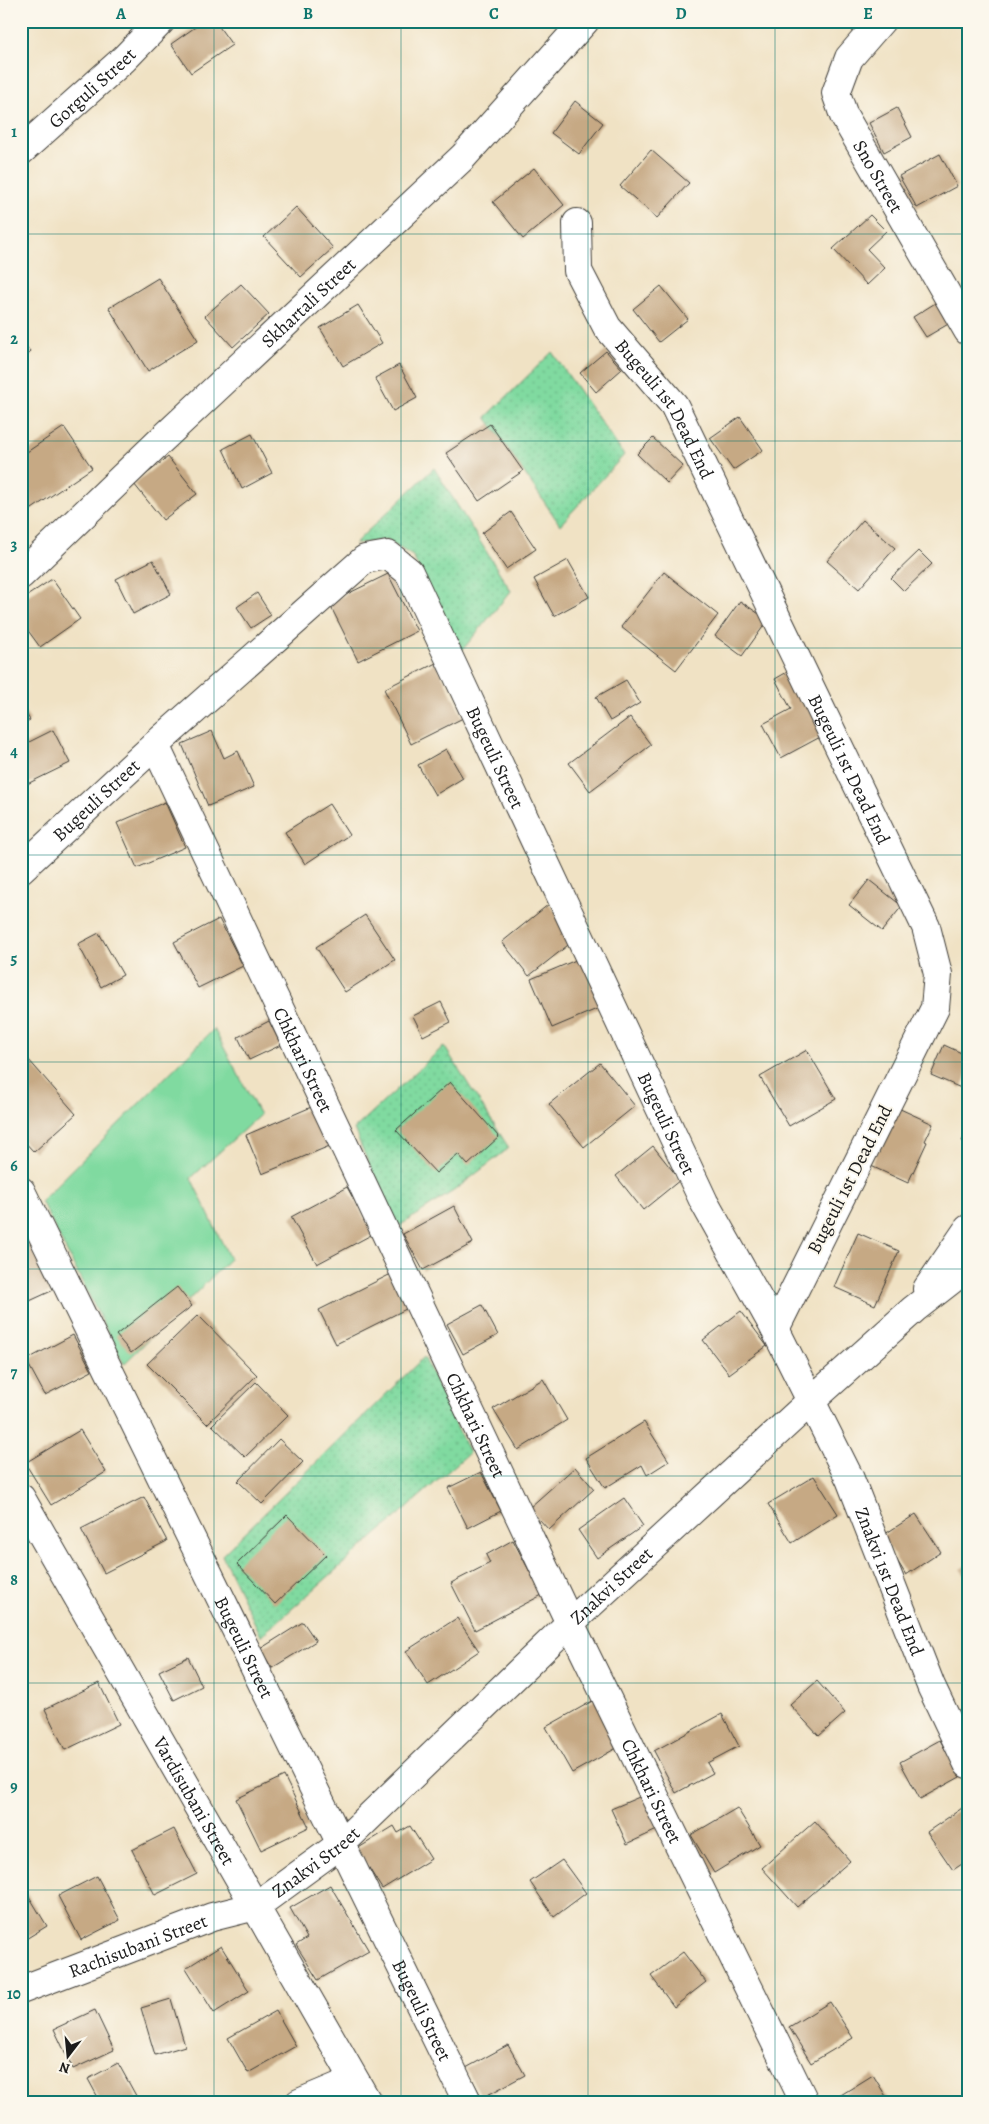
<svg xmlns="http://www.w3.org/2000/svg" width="989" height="2124" font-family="Alegreya,serif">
<defs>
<pattern id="grass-dots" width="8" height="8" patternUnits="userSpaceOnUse" patternTransform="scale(1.25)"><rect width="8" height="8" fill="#80daa0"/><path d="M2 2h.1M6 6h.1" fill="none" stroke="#6eba89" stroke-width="1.8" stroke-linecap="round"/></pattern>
</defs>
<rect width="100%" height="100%" fill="#fbf7ec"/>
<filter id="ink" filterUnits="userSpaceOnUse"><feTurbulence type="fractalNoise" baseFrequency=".02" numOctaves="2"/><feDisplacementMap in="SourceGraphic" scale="10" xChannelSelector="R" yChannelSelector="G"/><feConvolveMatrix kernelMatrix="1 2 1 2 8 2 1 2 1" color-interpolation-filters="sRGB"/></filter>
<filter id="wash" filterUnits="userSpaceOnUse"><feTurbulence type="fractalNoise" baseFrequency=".0096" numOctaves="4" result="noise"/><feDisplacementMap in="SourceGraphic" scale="20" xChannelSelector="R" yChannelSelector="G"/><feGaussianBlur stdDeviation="1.12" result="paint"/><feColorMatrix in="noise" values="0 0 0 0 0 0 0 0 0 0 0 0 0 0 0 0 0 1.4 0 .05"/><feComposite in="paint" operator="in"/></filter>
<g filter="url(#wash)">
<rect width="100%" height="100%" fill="#f0e2c4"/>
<g fill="url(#grass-dots)" stroke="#4e7b5e">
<polygon points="552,352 624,455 560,525 486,417"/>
<polygon points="434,468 511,591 459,654 413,556 386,540 354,544"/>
<polygon points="444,1046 509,1148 455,1190 396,1228 354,1129"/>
<polygon points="424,1357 469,1453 261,1636 222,1555"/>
</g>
<polygon fill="#80daa0" stroke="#4e7b5e" points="214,1029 260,1115 191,1178 230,1259 124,1364 41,1201"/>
<g id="blocks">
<g fill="#c6a984">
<polygon points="204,21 215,21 232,45 191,73 171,44"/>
<polygon points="575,101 603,123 579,154 551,133"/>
<polygon points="897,108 912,137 884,152 869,123"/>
<polygon points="651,150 689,183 657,218 620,186"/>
<polygon points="940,154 957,186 917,208 899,176"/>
<polygon points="534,168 564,205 523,239 493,202"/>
<polygon points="296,207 333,248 301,277 264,237"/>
<polygon points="870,215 886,231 867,249 885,268 867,285 833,249"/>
<polygon points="158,278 198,340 148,371 109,308"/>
<polygon points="241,284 269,314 233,347 205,316"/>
<polygon points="661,286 688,319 659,342 633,309"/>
<polygon points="937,302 950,323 926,337 913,317"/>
<polygon points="358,305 382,343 343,366 320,328"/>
<polygon points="21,341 31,352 21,361"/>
<polygon points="606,351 622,369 596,392 580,373"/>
<polygon points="399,365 417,398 393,411 375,378"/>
<polygon points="740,417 763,450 733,470 710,438"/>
<polygon points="490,424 523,471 479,501 446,453"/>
<polygon points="64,427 92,468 29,511 21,500 21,456"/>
<polygon points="252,434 272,473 242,489 223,449"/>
<polygon points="653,438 683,466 667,483 637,454"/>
<polygon points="168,457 197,494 163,520 134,484"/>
<polygon points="511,512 536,549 506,569 482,533"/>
<polygon points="863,520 895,548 859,589 827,561"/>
<polygon points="919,551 932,564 904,591 891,578"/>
<polygon points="153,560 171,594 133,614 116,579"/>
<polygon points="568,560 589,597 554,616 534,579"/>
<polygon points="664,572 718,615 676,670 621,627"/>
<polygon points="388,574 417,631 358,661 329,603"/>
<polygon points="52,579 80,619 40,647 21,621 21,600"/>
<polygon points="257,593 271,615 251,628 237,607"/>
<polygon points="740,601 768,620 742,656 715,636"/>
<polygon points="436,663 463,718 411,744 384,689"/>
<polygon points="789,671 824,735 781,758 763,724 791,709 775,679"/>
<polygon points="626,680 640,703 610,721 596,697"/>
<polygon points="21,706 30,720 21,725"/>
<polygon points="630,717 651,745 590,791 569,763"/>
<polygon points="53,730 70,763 21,787 21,746"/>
<polygon points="212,731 224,758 238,751 254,787 208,806 182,744"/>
<polygon points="446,749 463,778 435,795 418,765"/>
<polygon points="165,802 185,847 137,868 117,823"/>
<polygon points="329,804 349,835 305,864 285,832"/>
<polygon points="869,880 902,906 882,931 849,905"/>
<polygon points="549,904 577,938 529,976 502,942"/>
<polygon points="365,915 395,960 345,992 316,947"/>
<polygon points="219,919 243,966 198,988 174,942"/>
<polygon points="99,933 123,975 101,987 78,944"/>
<polygon points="583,957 604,1006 552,1028 531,979"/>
<polygon points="441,1002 451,1022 423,1036 413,1016"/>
<polygon points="269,1021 281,1045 249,1060 238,1037"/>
<polygon points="944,1045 968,1056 968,1072 961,1088 931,1075"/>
<polygon points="807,1050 836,1099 789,1126 760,1077"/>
<polygon points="28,1059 76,1114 34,1152 21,1138 21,1064"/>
<polygon points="600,1063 635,1106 584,1147 549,1104"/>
<polygon points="450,1082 499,1137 468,1165 458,1154 436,1173 396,1130"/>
<polygon points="316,1105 332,1145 262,1174 246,1135"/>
<polygon points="898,1108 933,1124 925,1141 927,1142 908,1183 871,1166"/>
<polygon points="968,1130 968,1144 962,1141"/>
<polygon points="653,1146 680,1180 643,1210 616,1176"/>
<polygon points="347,1187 373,1234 317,1264 291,1217"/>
<polygon points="454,1206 473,1243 423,1270 403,1234"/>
<polygon points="30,1225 60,1287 21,1305 21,1229"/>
<polygon points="858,1233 899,1251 875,1305 834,1287"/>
<polygon points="391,1274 408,1308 336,1344 319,1310"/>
<polygon points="177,1287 192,1306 131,1353 116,1335"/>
<polygon points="482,1305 498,1335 463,1354 447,1324"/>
<polygon points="741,1311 767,1346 729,1374 703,1340"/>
<polygon points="198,1315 257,1375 207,1424 147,1364"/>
<polygon points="73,1335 92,1371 45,1395 26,1360"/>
<polygon points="543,1379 567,1420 518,1450 493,1409"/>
<polygon points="256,1382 288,1415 245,1457 212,1425"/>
<polygon points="644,1422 669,1461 647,1475 642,1465 605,1488 586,1458"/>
<polygon points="80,1430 106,1472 51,1505 25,1463"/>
<polygon points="279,1439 303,1462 262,1504 238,1481"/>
<polygon points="575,1467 594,1489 549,1530 529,1508"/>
<polygon points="481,1472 501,1511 468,1528 448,1488"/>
<polygon points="814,1476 838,1514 792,1543 768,1504"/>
<polygon points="144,1497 167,1541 104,1573 81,1529"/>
<polygon points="624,1498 643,1526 597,1558 578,1530"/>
<polygon points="916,1514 941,1552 906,1575 882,1536"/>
<polygon points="287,1515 326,1555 275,1604 237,1564"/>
<polygon points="513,1540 542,1595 475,1630 451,1583 490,1563 486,1555"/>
<polygon points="968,1564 968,1580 960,1569"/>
<polygon points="457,1618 479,1651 428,1685 406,1651"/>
<polygon points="303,1622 316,1641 272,1668 260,1649"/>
<polygon points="188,1657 202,1686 174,1700 159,1671"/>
<polygon points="817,1681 845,1713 819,1736 790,1705"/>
<polygon points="99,1683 119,1724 65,1750 45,1709"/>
<polygon points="596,1699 622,1745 572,1773 546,1727"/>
<polygon points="722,1714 739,1746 707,1763 713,1773 676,1793 654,1751"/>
<polygon points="940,1740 960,1777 920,1799 900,1762"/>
<polygon points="284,1776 309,1827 261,1850 236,1799"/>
<polygon points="644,1795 659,1829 627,1844 611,1809"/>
<polygon points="968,1804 968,1860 953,1870 927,1832"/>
<polygon points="737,1808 760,1845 714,1873 691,1835"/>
<polygon points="815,1821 850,1861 797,1907 762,1868"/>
<polygon points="394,1826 398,1833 410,1826 431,1859 382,1889 357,1849"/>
<polygon points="174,1829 197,1874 155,1895 132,1850"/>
<polygon points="562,1860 586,1893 554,1917 530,1882"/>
<polygon points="97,1876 120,1920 81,1940 58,1896"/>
<polygon points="21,1883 47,1926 21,1942"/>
<polygon points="330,1885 369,1951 318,1980 296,1945 307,1938 290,1908"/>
<polygon points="221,1946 249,1991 214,2013 186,1968"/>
<polygon points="683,1952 706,1982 674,2007 651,1976"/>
<polygon points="171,1999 185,2046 155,2055 141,2008"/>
<polygon points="830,2002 853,2038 811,2063 789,2027"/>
<polygon points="95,2010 114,2050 73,2069 54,2029"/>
<polygon points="276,2011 296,2046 248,2073 228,2038"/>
<polygon points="508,2045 525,2075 482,2098 466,2068"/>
<polygon points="118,2063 140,2103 101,2103 88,2079"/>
<polygon points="873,2075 890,2103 828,2103"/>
</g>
</g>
</g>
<g filter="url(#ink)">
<use href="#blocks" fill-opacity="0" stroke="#3c3a35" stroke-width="1"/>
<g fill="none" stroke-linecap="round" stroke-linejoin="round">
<g stroke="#3c3a35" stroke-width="30">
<g id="minor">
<path id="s1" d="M881,21L849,58L836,93L844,116L968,331"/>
<path id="s2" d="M21,151L124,59L161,21"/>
<path id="s3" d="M577,223L578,271L607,327L674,405L926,927L938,974L935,1008L775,1329"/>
<path id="s4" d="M21,575L158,443L463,157L585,21"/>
<path id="s5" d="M155,745L570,1623L805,2103"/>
<path id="s6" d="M21,869L155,745L365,559L388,555L409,572L704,1202L775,1329L850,1479L931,1686L968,1764"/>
<path id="s7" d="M21,1191L468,2103"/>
<polyline points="927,1289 968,1229"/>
<path id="s8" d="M21,1498L368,2103"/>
<path id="s9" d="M21,1990L212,1917L256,1906L341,1844L570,1623L811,1401L914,1309L968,1267"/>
<polyline points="299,2103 354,2080"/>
</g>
</g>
<use href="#minor" stroke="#fff" stroke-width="28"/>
</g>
</g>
<path fill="none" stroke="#0f766e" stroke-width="1" stroke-opacity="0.55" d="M214,21V2103M401,21V2103M588,21V2103M775,21V2103M21,234H968M21,441H968M21,648H968M21,855H968M21,1062H968M21,1269H968M21,1476H968M21,1683H968M21,1890H968"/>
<g text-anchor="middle" stroke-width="4" stroke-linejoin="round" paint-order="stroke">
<g font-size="19" fill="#1c1c1c" stroke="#fbf7ec">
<text dy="7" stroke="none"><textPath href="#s2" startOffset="95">Gorguli Street</textPath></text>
<text dy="7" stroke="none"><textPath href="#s1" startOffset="180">Sno Street</textPath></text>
<text dy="7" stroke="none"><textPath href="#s4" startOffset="396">Skhartali Street</textPath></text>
<text dy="7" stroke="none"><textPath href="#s3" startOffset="212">Bugeuli 1st Dead End</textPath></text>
<text dy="7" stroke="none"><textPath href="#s6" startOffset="718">Bugeuli Street</textPath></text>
<text dy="7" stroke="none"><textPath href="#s3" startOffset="618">Bugeuli 1st Dead End</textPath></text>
<text dy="7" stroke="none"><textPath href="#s6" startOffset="102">Bugeuli Street</textPath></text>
<text dy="7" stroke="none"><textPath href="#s5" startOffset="348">Chkhari Street</textPath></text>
<text dy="7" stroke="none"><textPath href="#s6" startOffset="1122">Bugeuli Street</textPath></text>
<text transform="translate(849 1179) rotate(-63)" y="7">Bugeuli 1st Dead End</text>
<text dy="7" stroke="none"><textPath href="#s5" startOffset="752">Chkhari Street</textPath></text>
<text dy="7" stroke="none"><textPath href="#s6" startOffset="1632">Znakvi 1st Dead End</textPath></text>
<text dy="7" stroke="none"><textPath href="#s9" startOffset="729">Znakvi Street</textPath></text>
<text dy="7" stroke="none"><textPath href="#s7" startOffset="508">Bugeuli Street</textPath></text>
<text dy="7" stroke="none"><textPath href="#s5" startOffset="1158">Chkhari Street</textPath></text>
<text dy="7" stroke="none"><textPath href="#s8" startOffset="349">Vardisubani Street</textPath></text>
<text dy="7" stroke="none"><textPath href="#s9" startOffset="324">Znakvi Street</textPath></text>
<text dy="7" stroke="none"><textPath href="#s9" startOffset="125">Rachisubani Street</textPath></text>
<text dy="7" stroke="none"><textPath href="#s7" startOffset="912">Bugeuli Street</textPath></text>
</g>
</g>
<rect width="989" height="2124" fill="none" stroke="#fbf7ec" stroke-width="55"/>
<g transform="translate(68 2056) rotate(196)" stroke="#fbf7ec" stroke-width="4" paint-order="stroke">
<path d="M0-4L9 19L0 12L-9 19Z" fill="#1c1c1c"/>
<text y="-8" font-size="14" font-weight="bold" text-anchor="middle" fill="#1c1c1c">N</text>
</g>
<rect x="28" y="28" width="934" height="2068" fill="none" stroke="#0f766e" stroke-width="2"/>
<g font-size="16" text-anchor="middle" font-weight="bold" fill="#0f766e">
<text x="121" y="19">A</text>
<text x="308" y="19">B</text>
<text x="494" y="19">C</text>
<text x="681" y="19">D</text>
<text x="868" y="19">E</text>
<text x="14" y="137">1</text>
<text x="14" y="344">2</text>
<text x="14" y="550">3</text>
<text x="14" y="757">4</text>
<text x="14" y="964">5</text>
<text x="14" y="1171">6</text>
<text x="14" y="1378">7</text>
<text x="14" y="1585">8</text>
<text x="14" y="1792">9</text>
<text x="14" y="1999">10</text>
</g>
</svg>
